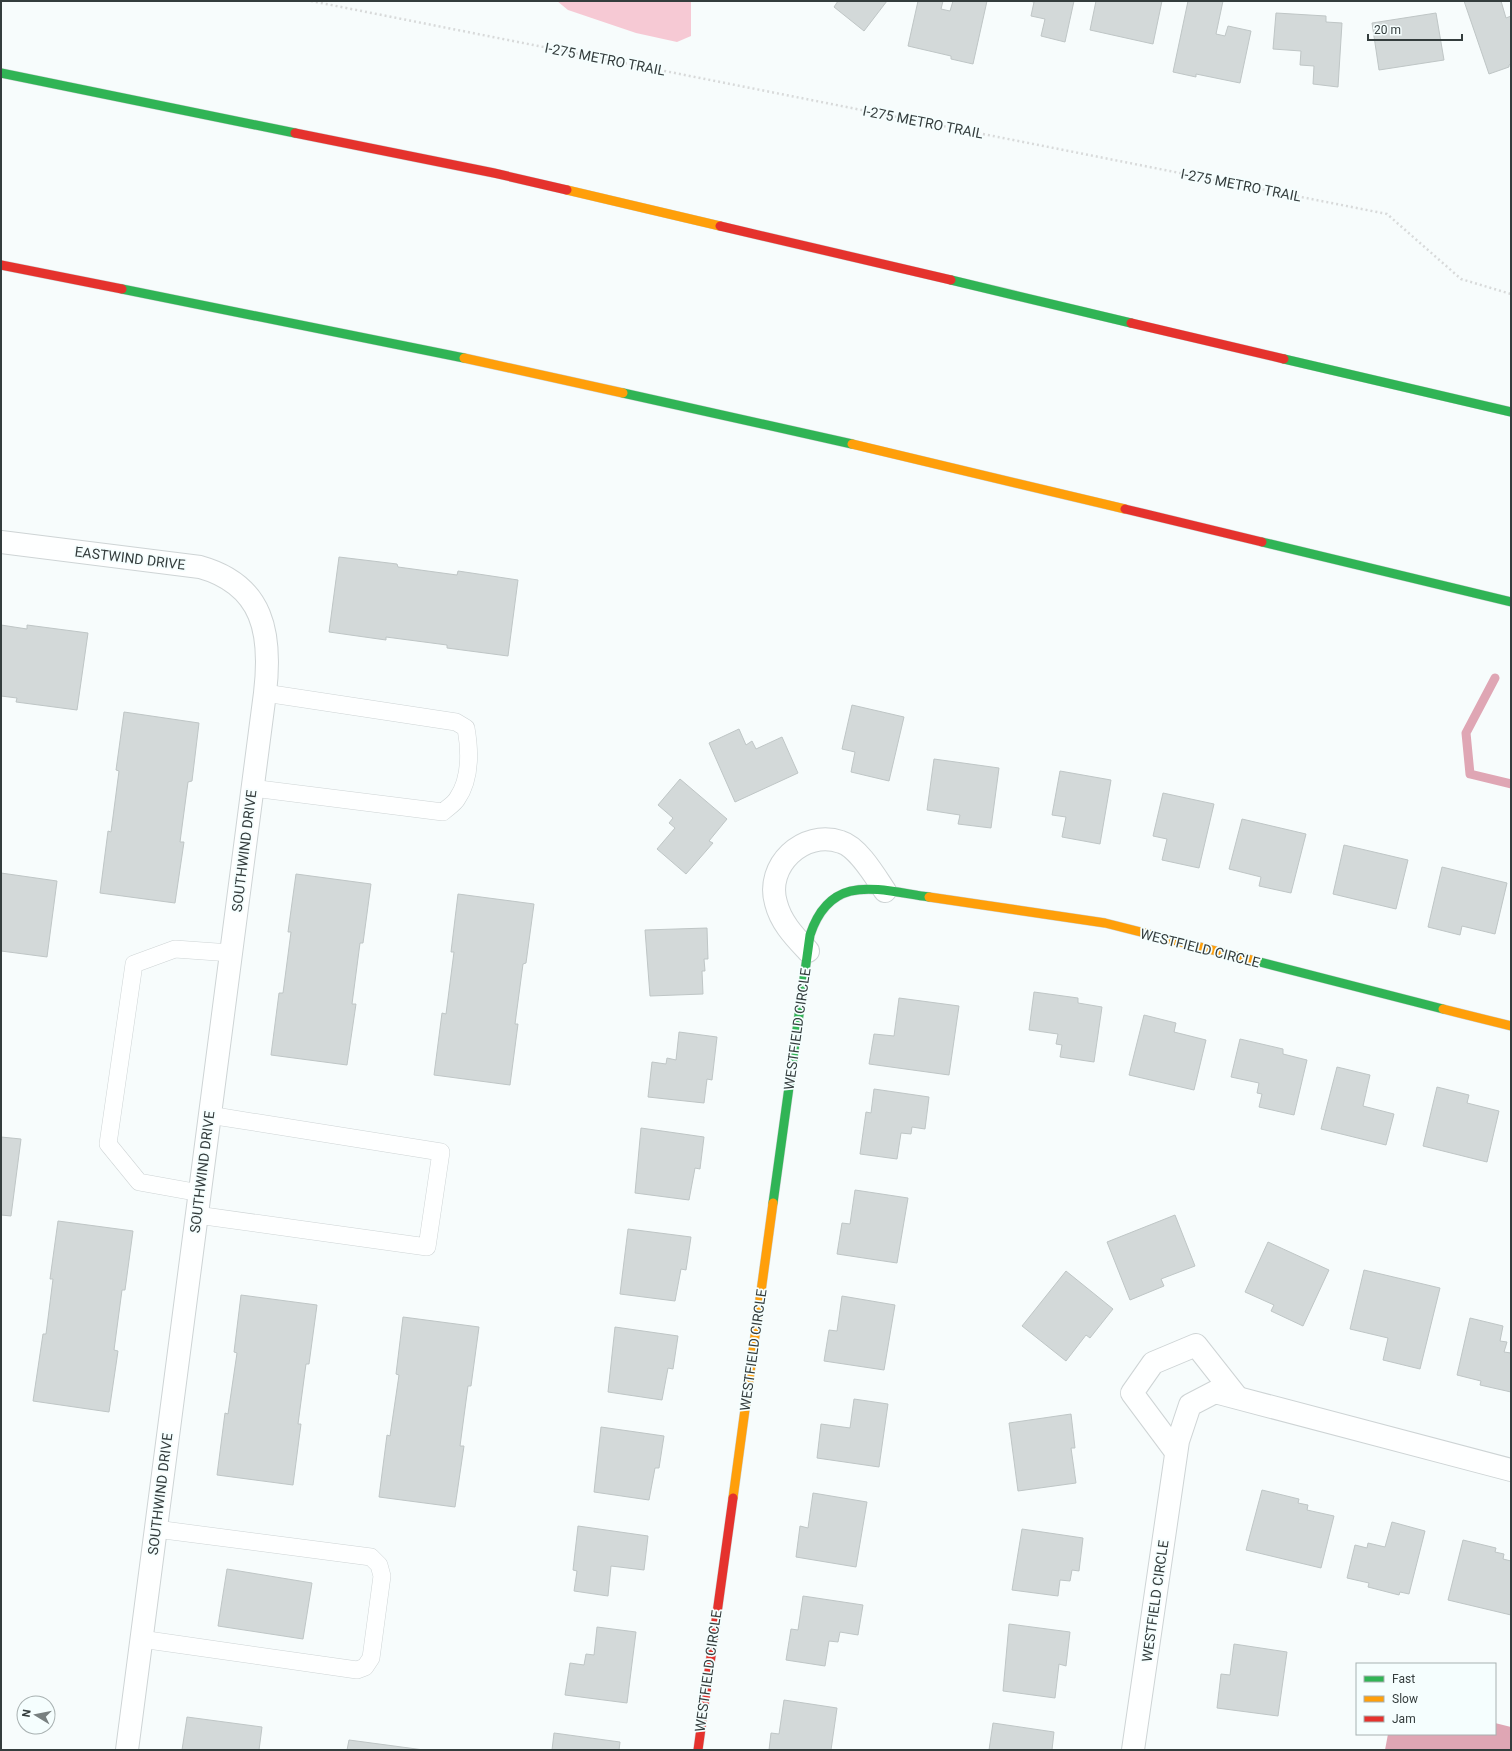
<svg xmlns="http://www.w3.org/2000/svg" width="1512" height="1751" font-family="Roboto,sans-serif">
<rect width="100%" height="100%" fill="#f7fcfc"/>
<polygon fill="#f6c9d4" points="557,1 691,1 691,36 677,42 636,33 568,10"/>
<polygon fill="#dfa6b4" points="1495,1723 1511,1727 1511,1750 1385,1750 1388,1734 1495,1734"/>
<g fill="none" stroke-linecap="round" stroke-linejoin="round">
<polyline stroke="#dfa6b4" stroke-width="9" points="1495,678 1466,733 1470,774 1511,784"/>
</g>
<g fill="#d3d9d9" stroke="#bfc6c6">
<polygon points="838,1 887,1 864,31 834,7"/>
<polygon points="918,1 943,1 941,9 950,11 953,1 987,1 973,64 951,59 951,56 908,46"/>
<polygon points="1029,1 1074,1 1065,42 1041,36 1045,19 1031,16 1034,2"/>
<polygon points="1096,1 1162,1 1153,44 1090,30"/>
<polygon points="1188,1 1223,1 1216,34 1225,36 1228,26 1251,31 1240,83 1196,74 1196,77 1173,72"/>
<polygon points="1464,1 1501,1 1506,18 1511,16 1511,64 1509,65 1509,67 1489,74"/>
<polygon points="1276,13 1326,16 1326,22 1342,23 1338,87 1313,84 1314,66 1300,65 1301,51 1273,49"/>
<polygon points="1436,13 1444,60 1379,70 1372,23"/>
<polygon points="339,557 397,564 398,567 457,575 458,571 518,580 508,656 447,648 447,645 386,637 386,640 329,632"/>
<polygon points="1,625 27,629 27,625 88,633 77,710 16,702 17,698 1,696"/>
<polygon points="852,705 904,717 889,781 851,772 855,752 842,749"/>
<polygon points="124,712 199,723 192,781 188,782 180,842 184,842 175,903 100,893 108,831 111,832 119,771 116,770"/>
<polygon points="739,729 746,745 752,741 756,749 782,737 798,773 735,802 709,743"/>
<polygon points="934,759 999,768 991,828 958,824 960,815 927,810"/>
<polygon points="1060,771 1111,780 1100,844 1062,837 1066,817 1052,815"/>
<polygon points="680,779 727,819 709,841 713,843 686,874 657,849 675,828 669,823 673,818 658,805"/>
<polygon points="1163,793 1214,804 1199,868 1162,860 1167,839 1153,836"/>
<polygon points="1242,819 1306,834 1291,893 1259,886 1261,877 1229,869"/>
<polygon points="1344,845 1408,860 1396,909 1333,894"/>
<polygon points="1442,867 1507,883 1495,934 1462,926 1460,935 1428,927"/>
<polygon points="1,873 57,881 47,957 1,951"/>
<polygon points="296,874 371,884 363,943 360,943 352,1004 356,1004 347,1065 271,1055 279,993 283,993 291,932 288,932"/>
<polygon points="458,894 534,904 526,963 523,964 515,1024 518,1024 510,1085 434,1075 442,1013 446,1014 454,952 451,952"/>
<polygon points="707,928 708,959 704,959 705,971 702,971 703,994 650,996 645,930"/>
<polygon points="1034,992 1078,998 1078,1003 1102,1007 1094,1062 1060,1057 1062,1045 1056,1044 1058,1034 1029,1030"/>
<polygon points="899,998 959,1006 949,1075 869,1064 874,1034 894,1036"/>
<polygon points="1144,1015 1176,1023 1174,1032 1206,1040 1194,1090 1129,1075"/>
<polygon points="679,1032 717,1037 712,1080 707,1079 704,1103 648,1097 652,1062 666,1064 667,1058 676,1060"/>
<polygon points="1240,1039 1283,1049 1283,1054 1307,1060 1294,1115 1259,1107 1262,1094 1257,1093 1259,1083 1231,1077"/>
<polygon points="1337,1067 1370,1075 1363,1106 1394,1114 1386,1145 1321,1129"/>
<polygon points="1437,1087 1469,1095 1467,1103 1499,1111 1487,1162 1423,1146"/>
<polygon points="874,1089 929,1097 925,1129 912,1127 911,1134 901,1133 897,1159 860,1154 866,1112 871,1113"/>
<polygon points="641,1128 704,1137 700,1169 695,1168 689,1200 635,1193"/>
<polygon points="1,1137 21,1139 11,1216 1,1215"/>
<polygon points="855,1190 908,1198 897,1263 837,1254 842,1223 850,1224"/>
<polygon points="1175,1215 1195,1266 1161,1279 1164,1286 1130,1300 1107,1242"/>
<polygon points="58,1221 133,1231 125,1290 122,1290 114,1350 118,1351 109,1412 33,1401 43,1334 46,1334 53,1279 50,1279"/>
<polygon points="628,1229 691,1237 686,1270 681,1269 675,1301 620,1294"/>
<polygon points="1268,1242 1329,1270 1303,1326 1271,1311 1274,1305 1245,1292"/>
<polygon points="1364,1270 1440,1288 1420,1369 1383,1360 1388,1338 1350,1329"/>
<polygon points="1066,1271 1113,1309 1090,1338 1086,1335 1066,1361 1022,1326"/>
<polygon points="241,1295 317,1305 309,1364 306,1364 298,1424 301,1424 293,1485 217,1475 225,1413 228,1414 237,1353 234,1352"/>
<polygon points="842,1296 895,1305 884,1370 824,1361 829,1330 837,1331"/>
<polygon points="403,1317 479,1327 471,1386 468,1386 460,1446 464,1446 455,1507 379,1497 387,1435 390,1436 399,1375 396,1374"/>
<polygon points="1470,1318 1503,1326 1500,1341 1507,1342 1504,1352 1511,1353 1511,1392 1480,1385 1481,1381 1457,1375"/>
<polygon points="615,1327 678,1336 673,1369 668,1368 662,1400 608,1392"/>
<polygon points="854,1399 888,1404 879,1467 817,1458 821,1424 850,1428"/>
<polygon points="1071,1414 1075,1448 1071,1448 1076,1483 1018,1491 1009,1423"/>
<polygon points="601,1427 664,1436 659,1468 655,1468 649,1500 594,1492"/>
<polygon points="1262,1490 1299,1499 1298,1503 1308,1505 1307,1510 1334,1516 1321,1568 1246,1550"/>
<polygon points="813,1493 867,1502 856,1567 796,1557 800,1526 808,1528"/>
<polygon points="1392,1522 1425,1531 1409,1594 1400,1592 1399,1595 1368,1587 1369,1583 1347,1578 1355,1545 1367,1548 1368,1543 1385,1547"/>
<polygon points="578,1526 648,1536 644,1570 611,1566 608,1596 574,1591 577,1571 573,1570"/>
<polygon points="1022,1529 1083,1538 1079,1571 1072,1570 1070,1581 1060,1580 1058,1596 1012,1590"/>
<polygon points="1463,1540 1496,1548 1495,1552 1504,1554 1503,1559 1511,1561 1511,1615 1448,1600"/>
<polygon points="227,1569 312,1583 303,1639 218,1626"/>
<polygon points="803,1596 863,1605 858,1635 840,1632 838,1642 829,1641 825,1666 786,1660 791,1629 798,1630"/>
<polygon points="1009,1624 1070,1632 1066,1666 1059,1664 1055,1698 1003,1691"/>
<polygon points="597,1627 636,1632 627,1703 565,1695 570,1663 584,1665 586,1654 594,1655"/>
<polygon points="1234,1644 1287,1652 1278,1716 1217,1708 1221,1674 1230,1675"/>
<polygon points="784,1700 837,1708 831,1750 769,1750 771,1733 779,1734"/>
<polygon points="187,1717 262,1727 259,1750 182,1750"/>
<polygon points="993,1723 1054,1732 1052,1750 989,1750"/>
<polygon points="554,1733 620,1742 619,1750 552,1750"/>
<polygon points="349,1740 424,1750 347,1750"/>
</g>
<g fill="none" stroke-linecap="round" stroke-linejoin="round">
<g stroke="#ced4d5" stroke-width="18">
<g id="lane">
<path d="M252,788L443,812C447,808 454,804 457,799C471,779 470,751 466,728L456,722L265,693"/>
<polyline points="200,1193 139,1182 108,1144 134,964 175,949 231,953"/>
<polyline points="197,1215 427,1247 441,1152 209,1115"/>
<polyline points="141,1639 357,1670 365,1667 371,1658 382,1576 379,1565 371,1557 156,1529"/>
</g>
</g>
<g stroke="#ced4d5" stroke-width="24">
<g id="street">
<path d="M1,542L200,567C264,585 272,634 265,693L127,1750"/>
<path d="M808,951C795,937 781,923 776,903C765,866 803,829 841,842C858,847 875,876 885,891"/>
<polyline points="1176,1452 1132,1393 1153,1363 1196,1345 1237,1397"/>
<polyline points="1133,1750 1178,1441 1190,1405 1215,1392 1511,1470"/>
</g>
</g>
<g stroke="#ced4d5" stroke-width="10">
<g id="fast">
<polyline points="1,73 295,133"/>
<polyline points="951,280 1131,323"/>
<polyline points="122,289 464,358"/>
<polyline points="1284,359 1511,412"/>
<polyline points="623,393 852,444"/>
<polyline points="1262,542 1511,602"/>
<polyline points="1256,961 1443,1009"/>
<path d="M773,1203L810,935C831,872 878,890 929,897"/>
</g>
</g>
<g stroke="#ced4d5" stroke-width="10">
<g id="slow">
<polyline points="567,190 720,226"/>
<polyline points="464,358 623,393"/>
<polyline points="852,444 1125,509"/>
<polyline points="929,897 1105,923 1256,961"/>
<polyline points="1443,1009 1511,1026"/>
<polyline points="733,1498 773,1203"/>
</g>
</g>
<g stroke="#ced4d5" stroke-width="10">
<g id="jam">
<polyline points="295,133 494,173 567,190"/>
<polyline points="720,226 951,280"/>
<polyline points="1,265 122,289"/>
<polyline points="1131,323 1284,359"/>
<polyline points="1125,509 1262,542"/>
<polyline points="698,1750 733,1498"/>
</g>
</g>
<polyline stroke="#d8dada" stroke-width="2.5" stroke-dasharray="2 3" stroke-linecap="butt" points="311,1 1387,214 1461,279 1511,294"/>
<use href="#lane" stroke="#feffff" stroke-width="17"/>
<use href="#street" stroke="#feffff" stroke-width="22"/>
<use href="#fast" stroke="#30b455" stroke-width="9"/>
<use href="#slow" stroke="#ff9f0a" stroke-width="9"/>
<use href="#jam" stroke="#e5322d" stroke-width="9"/>
</g>
<g text-anchor="middle" stroke-width="3.5" stroke-linejoin="round" paint-order="stroke">
<g font-size="14" fill="#343d3d" stroke="#f5fefe">
<text transform="translate(605 59) rotate(11)" y="5">I-275 METRO TRAIL</text>
<text transform="translate(923 122) rotate(11)" y="5">I-275 METRO TRAIL</text>
<text transform="translate(1241 185) rotate(11)" y="5">I-275 METRO TRAIL</text>
<text transform="translate(130 558) rotate(7)" y="5">EASTWIND DRIVE</text>
<text transform="translate(244 851) rotate(-83)" y="5">SOUTHWIND DRIVE</text>
<text transform="translate(1200 948) rotate(14)" y="5">WESTFIELD CIRCLE</text>
<text transform="translate(797 1029) rotate(-82)" y="5">WESTFIELD CIRCLE</text>
<text transform="translate(202 1172) rotate(-83)" y="5">SOUTHWIND DRIVE</text>
<text transform="translate(753 1350) rotate(-82)" y="5">WESTFIELD CIRCLE</text>
<text transform="translate(160 1494) rotate(-83)" y="5">SOUTHWIND DRIVE</text>
<text transform="translate(1155 1601) rotate(-82)" y="5">WESTFIELD CIRCLE</text>
<text transform="translate(708 1671) rotate(-82)" y="5">WESTFIELD CIRCLE</text>
</g>
</g>
<rect width="1512" height="1751" fill="none" stroke="#343d3d" stroke-width="4"/>
<rect x="1356" y="1663" width="140" height="72" fill="#f5fefe" stroke="#a8b1b1"/>
<rect x="1364" y="1676" width="20" height="6" fill="#30b455" stroke="#a8b1b1"/>
<text x="1392" y="1683" font-size="12" fill="#343d3d">Fast</text>
<rect x="1364" y="1696" width="20" height="6" fill="#ff9f0a" stroke="#a8b1b1"/>
<text x="1392" y="1703" font-size="12" fill="#343d3d">Slow</text>
<rect x="1364" y="1716" width="20" height="6" fill="#e5322d" stroke="#a8b1b1"/>
<text x="1392" y="1723" font-size="12" fill="#343d3d">Jam</text>
<g transform="translate(36 1715) rotate(280)"><circle r="19" fill="#f5fefe" stroke="#a8b1b1"/>
<path d="M0-3L7 15L0 10L-7 15Z" fill="#788080"/>
<text y="-6" font-size="11" font-weight="bold" text-anchor="middle" fill="#343d3d">N</text>
</g>
<path d="M1368 34v6h94v-6" fill="none" stroke="#343d3d" stroke-width="2"/>
<text x="1374" y="34" font-size="12" fill="#343d3d" stroke="#f5fefe" stroke-width="3" paint-order="stroke">20 m</text>
</svg>
